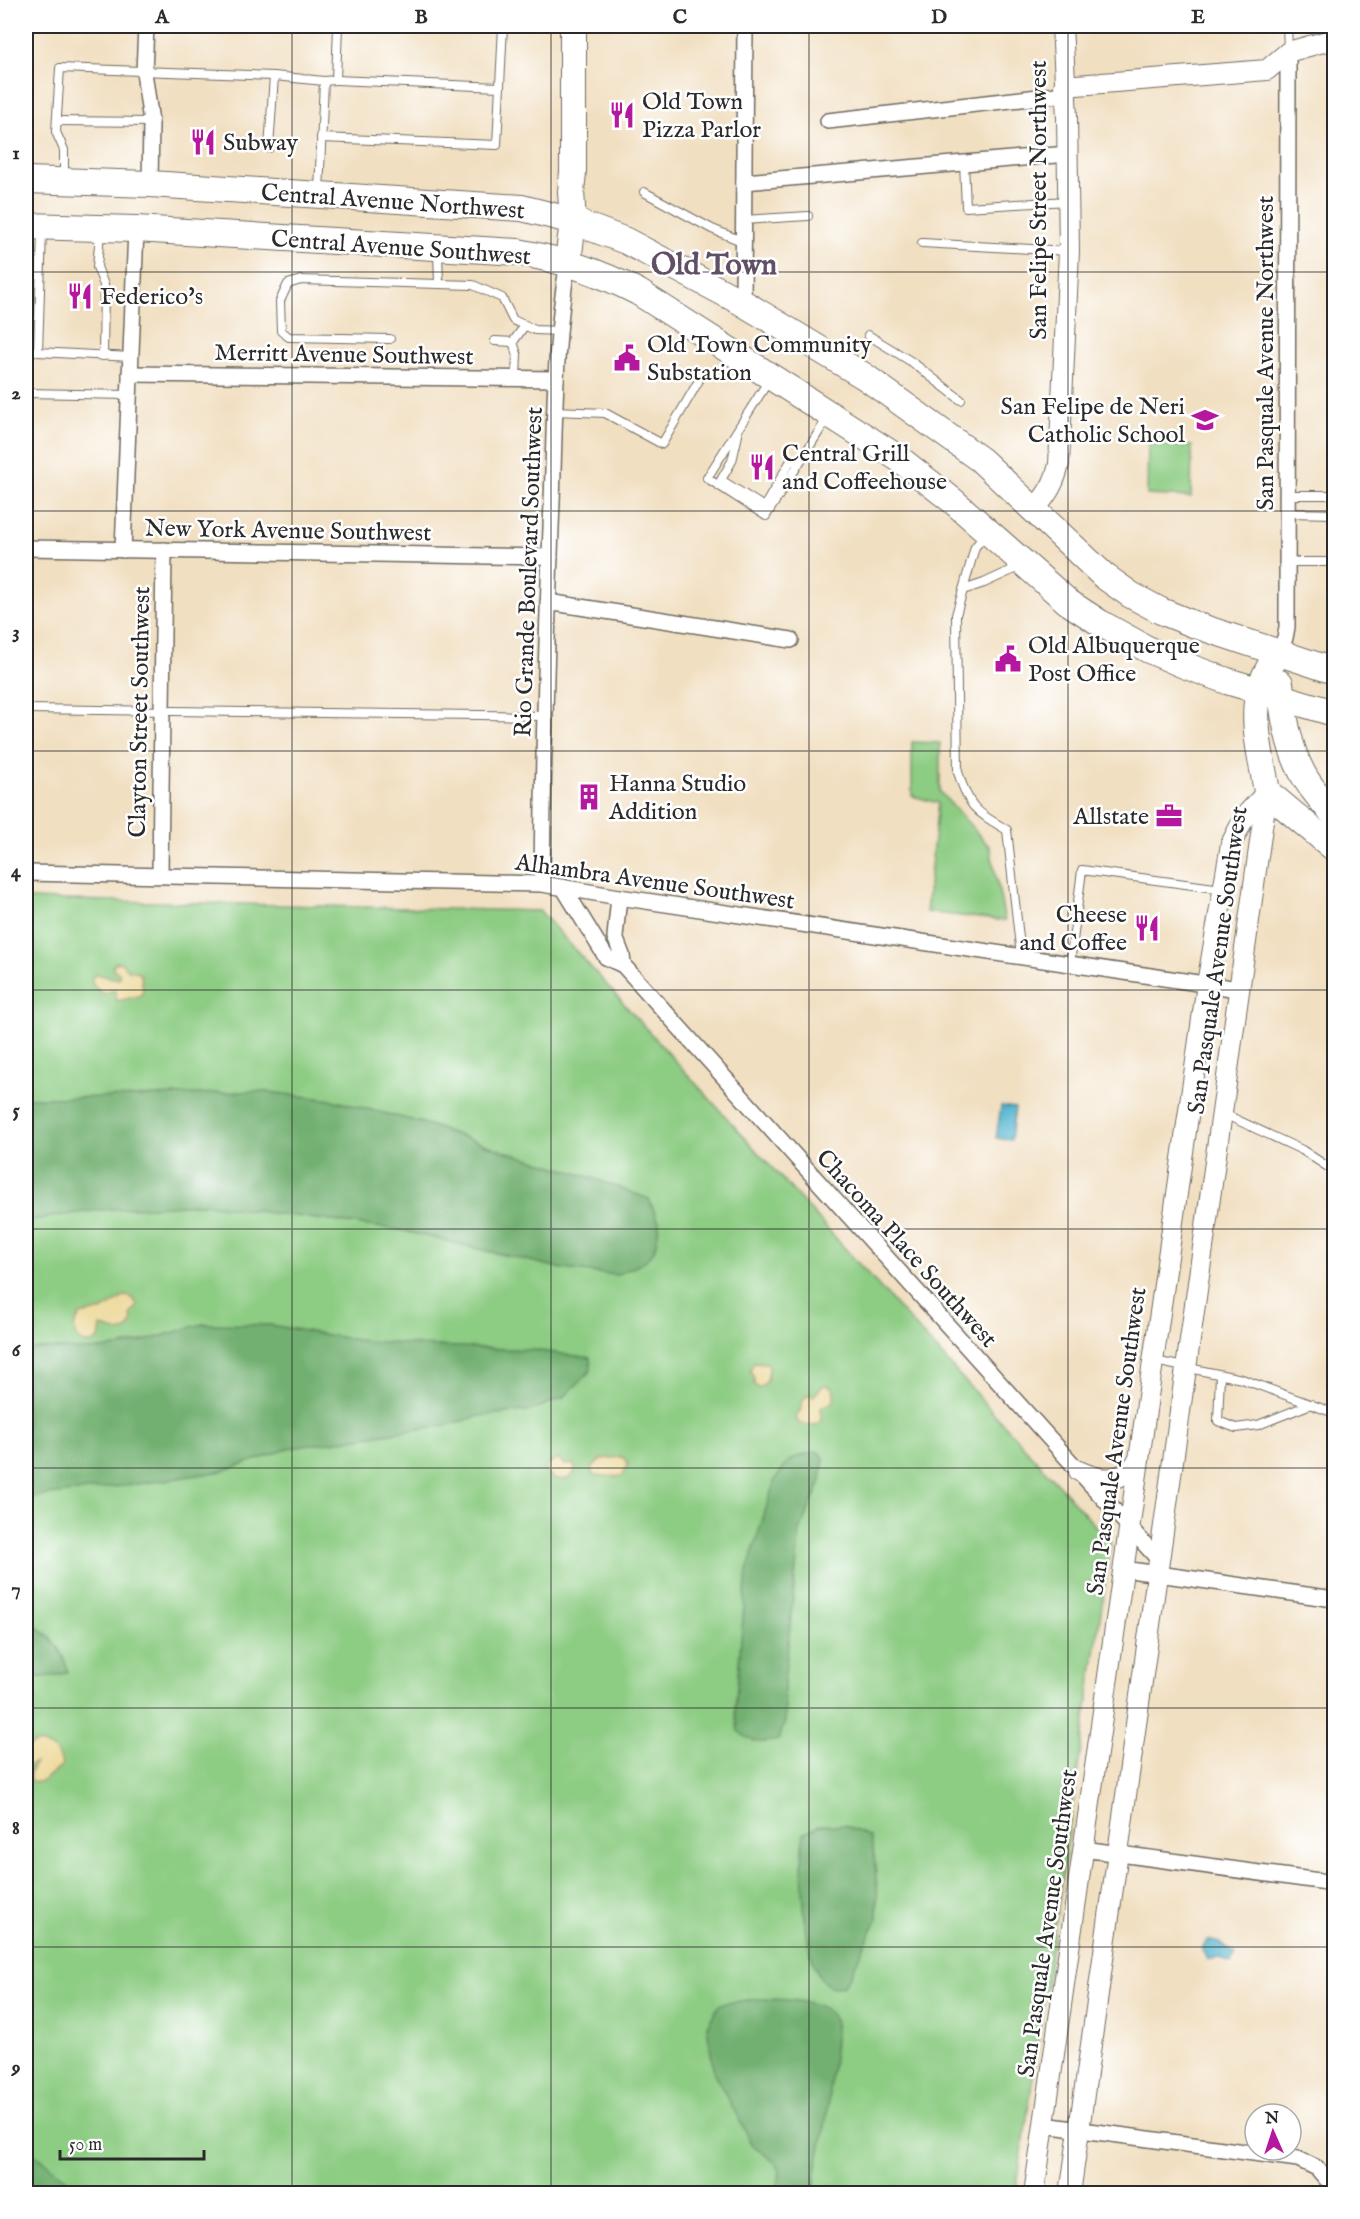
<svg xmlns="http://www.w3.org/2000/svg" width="1360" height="2219" font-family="'IM FELL English',serif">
<rect width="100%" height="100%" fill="#fff"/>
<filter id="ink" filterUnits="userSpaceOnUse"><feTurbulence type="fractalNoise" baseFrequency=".0167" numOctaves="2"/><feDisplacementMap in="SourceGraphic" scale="12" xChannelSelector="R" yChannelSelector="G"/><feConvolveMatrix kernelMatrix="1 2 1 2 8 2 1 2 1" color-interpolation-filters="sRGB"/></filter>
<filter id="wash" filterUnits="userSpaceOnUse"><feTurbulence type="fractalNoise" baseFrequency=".008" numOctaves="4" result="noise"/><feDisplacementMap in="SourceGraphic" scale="24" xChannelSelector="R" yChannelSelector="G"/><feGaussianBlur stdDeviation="1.35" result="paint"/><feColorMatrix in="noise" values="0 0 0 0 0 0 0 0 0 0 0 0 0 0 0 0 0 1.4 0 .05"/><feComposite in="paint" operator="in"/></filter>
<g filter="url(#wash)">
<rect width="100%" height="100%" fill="#f1dfc1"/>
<g fill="#8dcc83" stroke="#5c7c57" stroke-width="1.5">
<polygon points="1148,444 1192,446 1191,497 1147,495"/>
<polygon points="912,742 940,743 940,792 990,847 1005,921 926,912 938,803 912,796"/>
<polygon points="26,899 540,911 1111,1543 1016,2193 26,2194"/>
</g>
<g fill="#72b071" stroke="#4e6e4e" stroke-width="1.5">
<polygon points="261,1091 332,1100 423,1123 504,1151 590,1177 649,1199 659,1222 658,1234 654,1251 643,1263 616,1275 563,1269 400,1230 204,1204 98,1210 26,1221 26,1098 131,1097"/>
<path d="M203,1324L270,1325L357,1340L433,1346L534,1350L590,1358L591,1370L564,1397L533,1410L479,1416L452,1424L291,1448L223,1471L145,1483L26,1498V1351C49,1345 75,1352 100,1349C135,1346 169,1333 203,1324Z"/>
<path d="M817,1451L824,1458L821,1481L800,1530L784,1683L785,1722L778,1740C759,1744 754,1744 738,1731L735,1710L747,1571L775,1479L791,1459Z"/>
<path d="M26,1618C47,1634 62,1645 68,1672L54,1676L26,1678Z"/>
<path d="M819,1825H845L870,1837L874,1854L877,1888V1919L849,1978L843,1986C836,1987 831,1988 825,1983C802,1963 800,1863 804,1833Z"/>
<path d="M756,1999C776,2000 822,1997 833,2017C835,2020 835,2027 836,2031L826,2121L815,2176V2193H777L779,2171L775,2162L754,2147L714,2073L707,2026L720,2004Z"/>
<polygon points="26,2147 84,2193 26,2193"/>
</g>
<g fill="#eeda9e" stroke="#8c8264" stroke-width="1.5">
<polygon points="116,962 122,963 128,970 136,971 141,975 143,992 139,996 117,1001 115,998 115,990 102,994 92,984 92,978 96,974 119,979 120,974 113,969 113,966"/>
<path d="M125,1296L131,1297L137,1304V1307L131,1314L132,1323L127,1330L118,1332L101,1326L99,1338C93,1345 84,1345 77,1338L74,1327L80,1315L103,1310Z"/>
<path d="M754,1362L766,1363L769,1366C769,1375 767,1386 758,1388L754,1384V1378L750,1371Z"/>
<polygon points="824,1385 830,1386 834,1391 834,1401 821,1408 821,1420 817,1425 799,1424 796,1417 800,1411 803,1399 808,1395 813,1396"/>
<path d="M621,1457L625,1459L628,1465L622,1476C617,1477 597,1476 592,1474V1467L602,1459Z"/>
<polygon points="559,1459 565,1465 572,1464 575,1467 574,1474 567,1479 554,1479 547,1473 546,1467 549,1463"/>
<path d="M37,1743C50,1745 61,1752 62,1766C57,1772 50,1773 45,1780L39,1782L31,1781C26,1773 33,1770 35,1763L29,1765L26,1773V1747Z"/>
</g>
<g fill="#50b4cf" stroke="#3e707d" stroke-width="1.5">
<polygon points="1001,1106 1015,1108 1011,1140 996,1138"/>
<polygon points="1207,1940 1220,1943 1236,1954 1231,1963 1220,1958 1207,1959 1202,1950"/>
</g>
</g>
<g filter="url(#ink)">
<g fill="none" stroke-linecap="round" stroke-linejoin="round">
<g stroke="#706a60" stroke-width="10">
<g id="service">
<polyline points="1287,26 1288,50"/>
<polyline points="336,80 500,87"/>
<polyline points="57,121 151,122"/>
<polyline points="321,138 497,145 503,26"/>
<polyline points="269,148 274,76"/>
<polyline points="964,163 966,207 1068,201"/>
<polyline points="64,178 64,150 56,132 60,68 274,76 324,81"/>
<polyline points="319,191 324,81 336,80 338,26"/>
<polyline points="644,192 712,229 744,242"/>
<polyline points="744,220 808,216"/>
<polyline points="42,231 38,352 131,357"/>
<polyline points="100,233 97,267 104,285 103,356"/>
<polyline points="922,243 1068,251"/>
<polyline points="438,252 439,284"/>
<polyline points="868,335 912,362 961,400"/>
<polyline points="390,339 289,337 281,331 280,301 288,284 301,280 473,285 502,298 513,320 535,330 560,331"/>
<polyline points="495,341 513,342 525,325"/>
<polyline points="513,342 517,354 516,378"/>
<polyline points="769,380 707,478 766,516 828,417"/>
<polyline points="26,393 129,395"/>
<polyline points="555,411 605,413 662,444 698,382"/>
<polyline points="738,435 732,461 721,480 764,507 790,462 803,458"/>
<polyline points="1287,495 1334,495"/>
<polyline points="1287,513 1334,514"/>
<polyline points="985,535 975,547 963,590 984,583 1021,566"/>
<polyline points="1287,562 1334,562"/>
<path d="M963,590L956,615L958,772C969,808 975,811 1007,830L1021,956"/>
<polyline points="26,709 545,716"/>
<polyline points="1070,964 1082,870 1222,889"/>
<polyline points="1222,1113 1302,1150 1334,1171"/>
<polyline points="1155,1361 1242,1379 1334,1413"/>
<polyline points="1220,1375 1218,1421 1236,1428 1258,1425 1311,1404"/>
</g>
</g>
<g stroke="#706a60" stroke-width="18">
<g id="minor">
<polyline points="146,26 144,72 151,122 150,184"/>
<polyline points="828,121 1065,94"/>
<polyline points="744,182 1068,154"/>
<polyline points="743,303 745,26"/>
<polyline points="130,374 556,379"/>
<polyline points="26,548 550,557"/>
<polyline points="123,550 136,229"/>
<polyline points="548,602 791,640"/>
<polyline points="1278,653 1285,638 1287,627 1288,52"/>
<polyline points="26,873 542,884 619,897 1238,989"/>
<polyline points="160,874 164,550"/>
<path d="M542,884C543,756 547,629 552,502C555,422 554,341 568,262"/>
<polyline points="563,887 606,957 623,965 1159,1560"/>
<polyline points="619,897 615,937 622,955 623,965"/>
<polyline points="1123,1569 1334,1599"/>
<polyline points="1083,1849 1334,1883"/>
<polyline points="1044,2125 1298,2159 1317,2168 1334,2188"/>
</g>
</g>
<g stroke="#706a60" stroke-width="22">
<g id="tertiary">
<polyline points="1064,86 1267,70 1288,52 1334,39"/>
<path d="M1034,510C1047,495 1055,483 1059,464L1069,251L1067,117L1062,26"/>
<path d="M1079,1471C1103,1482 1122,1483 1139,1460"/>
<polyline points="1034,2194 1207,984 1231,844 1245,816 1267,792"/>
<polyline points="1070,2194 1267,792"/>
</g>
</g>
<g stroke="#706a60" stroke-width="28">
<g id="primary">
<polyline points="26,180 150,184 522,208 573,221 626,241 743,303 864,376 981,460 1104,576 1131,595 1161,611 1198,626 1334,671"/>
<path d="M26,226L136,229L518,252C565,261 595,270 638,292L898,458L953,501L1068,602L1100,623L1149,650L1184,665L1227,681L1334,713"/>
<polyline points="568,262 573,221 571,192 573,172 573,26"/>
<path d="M1278,653C1271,664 1263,677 1259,690C1251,722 1262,760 1267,792L1334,848"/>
<path d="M1280,683C1283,713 1288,747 1303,774C1311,789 1323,802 1334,815"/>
</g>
</g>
<use href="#service" stroke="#fff" stroke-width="8"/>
<use href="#minor" stroke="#fff" stroke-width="15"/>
<use href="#tertiary" stroke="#fff" stroke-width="20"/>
<use href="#primary" stroke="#fff" stroke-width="26"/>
</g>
</g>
<path fill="none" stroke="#2b2b2b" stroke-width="1.5" stroke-opacity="0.55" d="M292,26V2194M551,26V2194M809,26V2194M1068,26V2194M26,272H1334M26,511H1334M26,751H1334M26,990H1334M26,1229H1334M26,1468H1334M26,1708H1334M26,1947H1334"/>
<defs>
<g id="restaurant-bare" transform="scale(2.07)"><path d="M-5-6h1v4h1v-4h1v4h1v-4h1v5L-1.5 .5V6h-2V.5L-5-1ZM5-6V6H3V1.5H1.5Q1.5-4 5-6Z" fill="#b5179e" stroke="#fff" stroke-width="2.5" paint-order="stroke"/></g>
<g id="civic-bare" transform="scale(2.07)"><path d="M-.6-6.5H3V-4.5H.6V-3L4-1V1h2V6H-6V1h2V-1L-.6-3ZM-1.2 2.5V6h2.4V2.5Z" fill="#b5179e" stroke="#fff" stroke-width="2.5" paint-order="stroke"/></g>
<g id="school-bare" transform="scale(2.07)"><path d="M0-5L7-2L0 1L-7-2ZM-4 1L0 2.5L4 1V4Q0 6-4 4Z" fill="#b5179e" stroke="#fff" stroke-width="2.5" paint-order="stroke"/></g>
<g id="building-bare" transform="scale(2.07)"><path d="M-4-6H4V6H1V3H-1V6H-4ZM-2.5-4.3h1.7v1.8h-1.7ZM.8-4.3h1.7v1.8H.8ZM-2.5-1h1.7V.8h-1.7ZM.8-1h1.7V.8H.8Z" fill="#b5179e" stroke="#fff" stroke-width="2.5" paint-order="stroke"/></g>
<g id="office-bare" transform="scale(2.07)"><path d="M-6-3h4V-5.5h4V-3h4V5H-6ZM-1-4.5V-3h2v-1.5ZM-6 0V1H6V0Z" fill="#b5179e" stroke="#fff" stroke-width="2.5" paint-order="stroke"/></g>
</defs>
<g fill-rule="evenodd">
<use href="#restaurant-bare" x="622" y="115"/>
<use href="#restaurant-bare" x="203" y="142"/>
<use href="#restaurant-bare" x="80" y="296"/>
<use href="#civic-bare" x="627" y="358"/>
<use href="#school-bare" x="1205" y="420"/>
<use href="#restaurant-bare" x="762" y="467"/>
<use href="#civic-bare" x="1008" y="659"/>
<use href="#building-bare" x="589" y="797"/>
<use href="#office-bare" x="1169" y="816"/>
<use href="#restaurant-bare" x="1147" y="928"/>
</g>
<g text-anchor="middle" stroke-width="5" stroke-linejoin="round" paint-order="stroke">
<g font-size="24" fill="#2b2b2b" stroke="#fff" text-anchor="start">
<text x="642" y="109">Old Town<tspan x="642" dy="28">Pizza Parlor</tspan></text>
<text x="223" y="150">Subway</text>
<text x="100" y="304">Federico's</text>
<text x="647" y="352">Old Town Community<tspan x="647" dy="28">Substation</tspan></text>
<text x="1185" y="414" text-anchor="end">San Felipe de Neri<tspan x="1185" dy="28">Catholic School</tspan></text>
<text x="782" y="461">Central Grill<tspan x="782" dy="28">and Coffeehouse</tspan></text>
<text x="1028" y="653">Old Albuquerque<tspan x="1028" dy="28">Post Office</tspan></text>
<text x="609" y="791">Hanna Studio<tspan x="609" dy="28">Addition</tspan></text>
<text x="1149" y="824" text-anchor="end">Allstate</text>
<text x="1127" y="922" text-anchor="end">Cheese<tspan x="1127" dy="28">and Coffee</tspan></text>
</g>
<g font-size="24" fill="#2b2b2b" stroke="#fff">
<text transform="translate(1038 200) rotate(-90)" y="8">San Felipe Street Northwest</text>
<text transform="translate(393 201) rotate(4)" y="8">Central Avenue Northwest</text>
<text transform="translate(401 247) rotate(4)" y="8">Central Avenue Southwest</text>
<text transform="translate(1265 353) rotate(-90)" y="8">San Pasquale Avenue Northwest</text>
<text transform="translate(344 354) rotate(1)" y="8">Merritt Avenue Southwest</text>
<text transform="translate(288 530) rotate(1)" y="8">New York Avenue Southwest</text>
<text transform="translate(528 572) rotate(-88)" y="8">Rio Grande Boulevard Southwest</text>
<text transform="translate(139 712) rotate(-89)" y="8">Clayton Street Southwest</text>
<text transform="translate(655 881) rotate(8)" y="8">Alhambra Avenue Southwest</text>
<text transform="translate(1217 960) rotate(-82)" y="8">San Pasquale Avenue Southwest</text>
<text transform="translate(907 1248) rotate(48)" y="8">Chacoma Place Southwest</text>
<text transform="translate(1116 1441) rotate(-82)" y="8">San Pasquale Avenue Southwest</text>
<text transform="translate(1047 1923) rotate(-82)" y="8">San Pasquale Avenue Southwest</text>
</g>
<g font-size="30" font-weight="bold" fill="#604f65" stroke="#fff">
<text x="714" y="274">Old Town</text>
</g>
</g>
<rect width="1360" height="2219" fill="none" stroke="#fff" stroke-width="66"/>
<g transform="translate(1273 2132) rotate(357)"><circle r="28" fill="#ffffff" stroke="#aaaaaa" stroke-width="1.5"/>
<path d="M0-4.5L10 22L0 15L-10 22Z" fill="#b5179e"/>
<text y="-9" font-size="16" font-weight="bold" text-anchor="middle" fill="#2b2b2b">N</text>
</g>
<path d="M60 2150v9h144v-9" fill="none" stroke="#2b2b2b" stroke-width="3"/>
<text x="69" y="2150" font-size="18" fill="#2b2b2b" stroke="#ffffff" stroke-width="4.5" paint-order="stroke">50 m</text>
<rect x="33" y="33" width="1294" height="2153" fill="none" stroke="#2b2b2b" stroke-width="2"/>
<g font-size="20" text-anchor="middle" font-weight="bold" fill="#2b2b2b">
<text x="162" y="23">A</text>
<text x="421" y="23">B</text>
<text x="680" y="23">C</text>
<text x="939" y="23">D</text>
<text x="1198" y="23">E</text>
<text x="16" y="159">1</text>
<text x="16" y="399">2</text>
<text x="16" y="638">3</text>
<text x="16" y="877">4</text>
<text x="16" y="1116">5</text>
<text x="16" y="1356">6</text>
<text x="16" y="1595">7</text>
<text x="16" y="1834">8</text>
<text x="16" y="2073">9</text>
</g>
</svg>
